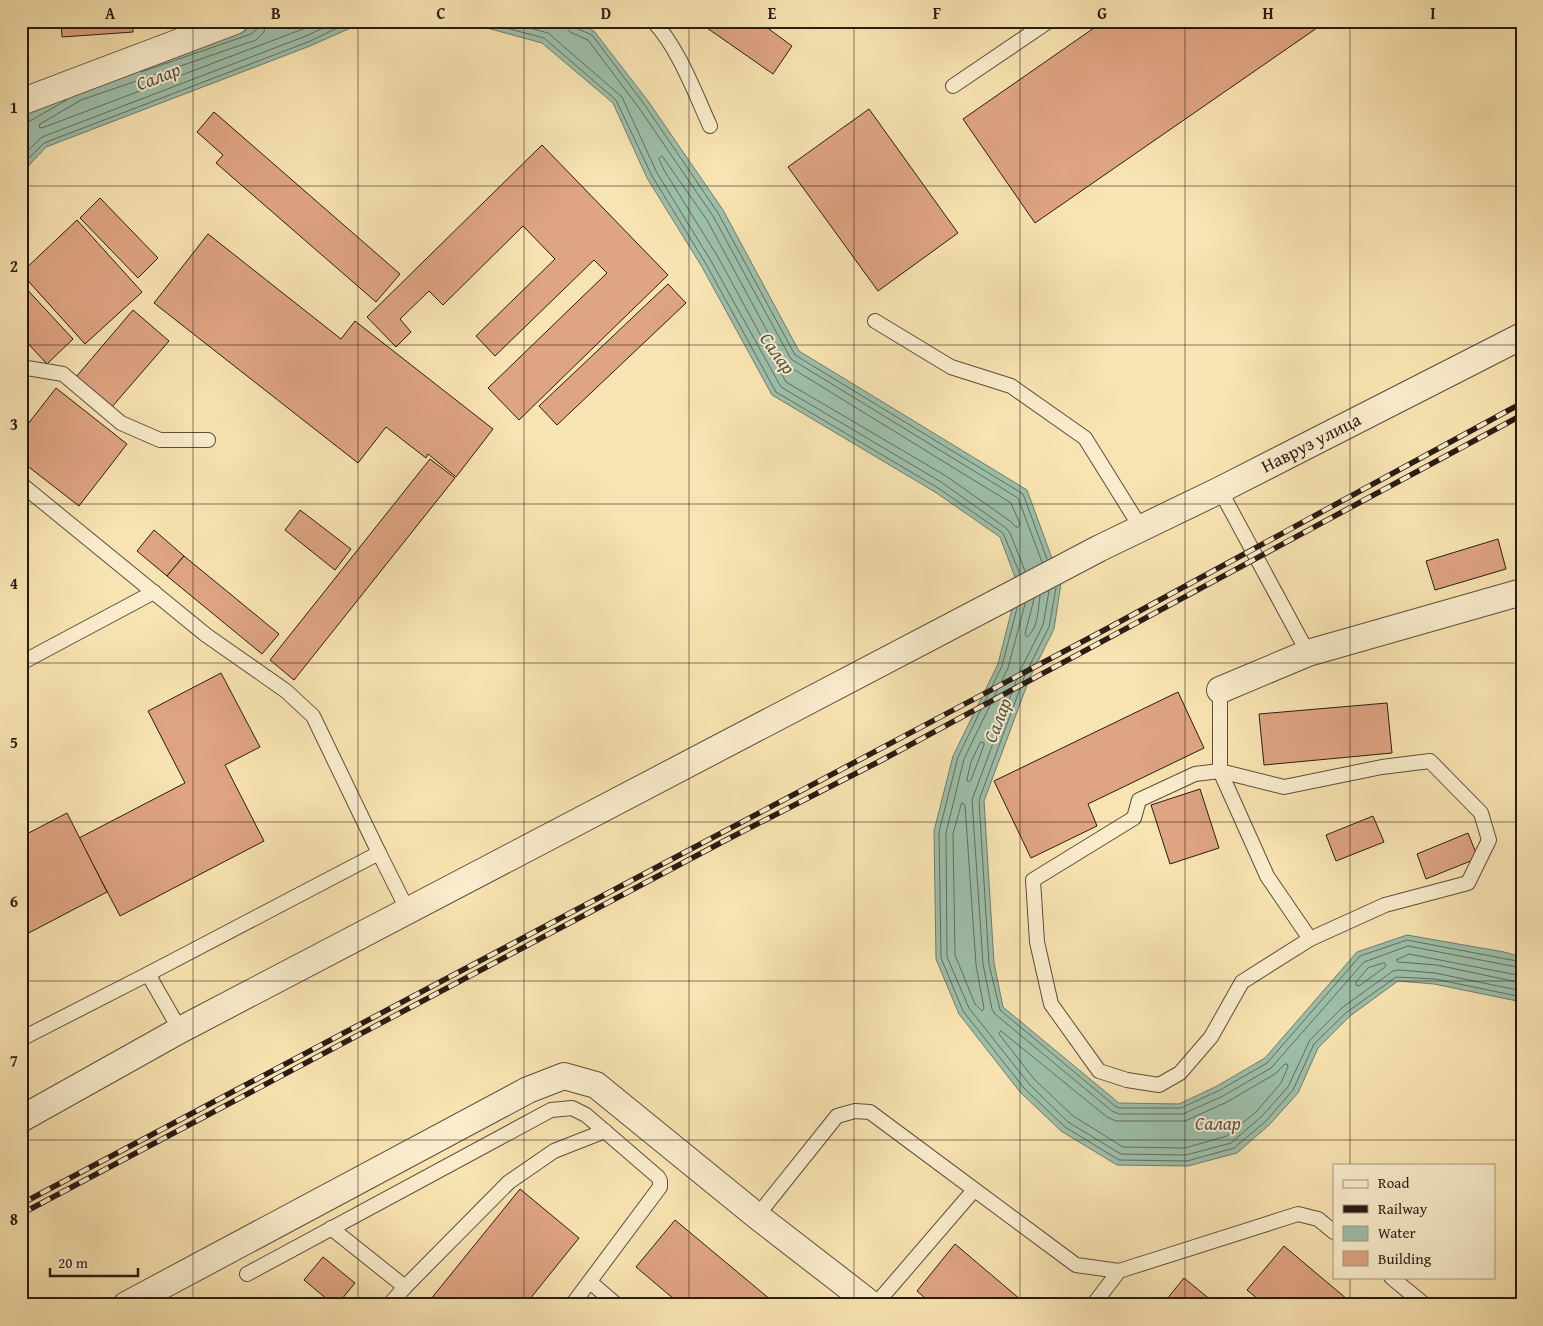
<svg xmlns="http://www.w3.org/2000/svg" width="1543" height="1326" font-family="'Gentium Book Plus',serif">
<rect width="100%" height="100%" fill="#f8e4b2"/>
<filter id="stains"><feTurbulence type="fractalNoise" baseFrequency=".004" numOctaves="4"/><feColorMatrix values="0 0 0 0 .2 0 0 0 0 .09 0 0 0 0 .02 0 0 0 .5 -.17"/></filter>
<radialGradient id="worn" r=".72"><stop offset=".6" stop-color="#630" stop-opacity="0"/><stop offset="1" stop-color="#630" stop-opacity=".3"/></radialGradient>
<g fill="#9dbfaa" stroke="#6f7d6e">
<polygon points="254,21 403,21 355,26 310,46 46,147 21,174 21,113 73,83"/>
<polygon points="461,21 572,21 594,31 648,101 723,210 799,351 1027,490 1061,583 1054,629 1030,677 984,801 994,963 1003,1007 1119,1103 1179,1104 1217,1086 1265,1058 1357,952 1407,935 1504,952 1522,957 1522,1002 1434,984 1398,981 1350,1016 1318,1048 1298,1093 1270,1124 1237,1153 1188,1166 1117,1165 1061,1131 1020,1092 959,1014 936,959 934,831 953,756 998,664 1018,585 1000,537 935,492 772,395 702,267 647,178 613,103 542,43"/>
</g>
<g fill="none" stroke-linecap="round" stroke-linejoin="round">
<g stroke="#636d5f" stroke-width="1">
<polyline points="266,21 264,32 256,40 81,100 40,124 39,127 42,128 303,29 320,21"/>
<polyline points="480,21 544,38 616,100 652,176 706,264 776,392 938,488 1003,533 1020,574"/>
<polyline points="505,21 548,33 622,97 657,173 711,261 781,387 941,482 1006,528 1010,533 1025,571"/>
<polyline points="566,21 566,27 570,32 588,40 639,108 713,216 791,359 1018,498 1042,562"/>
<polyline points="572,21 574,27 592,35 644,104 718,213 795,355 1023,494 1047,559"/>
<polyline points="141,72 251,34 257,29 259,21"/>
<polyline points="21,123 28,122 67,100"/>
<polygon points="662,156 707,220 785,364 1011,503 1020,524 1019,527 1016,527 1010,521 946,476 786,382 718,257 664,170 659,159"/>
<polyline points="21,157 42,137 306,36 338,21"/>
<polyline points="21,166 44,143 308,42 352,21"/>
<polyline points="1056,588 1049,627 1025,675 979,800 989,964 1000,1010 1115,1106 1119,1108 1181,1108 1220,1090 1267,1063 1360,956 1407,940 1522,962"/>
<polyline points="1049,591 1043,625 1019,673 972,800 983,964 992,1009 995,1014 1112,1111 1119,1114 1183,1114 1223,1096 1271,1068 1364,962 1408,946 1522,968"/>
<path d="M1034,599L1025,634L1027,637C1038,629 1038,609 1040,596"/>
<polyline points="1025,604 1008,668 964,759 946,833 947,957 969,1008 1029,1084 1068,1122 1121,1154 1186,1155 1231,1143 1262,1116 1288,1087 1310,1040 1343,1007 1393,971 1399,970 1435,973 1522,991"/>
<polyline points="1017,608 1002,666 958,757 939,832 941,958 963,1011 1024,1088 1065,1127 1119,1160 1187,1161 1234,1148 1266,1121 1293,1090 1314,1044 1347,1012 1396,977 1435,979 1522,997"/>
<polygon points="981,742 984,743 984,745 971,780 968,782 967,779 971,762"/>
<polygon points="962,803 965,805 976,965 984,1008 982,1011 975,1004 955,955 953,834"/>
<polygon points="1384,963 1386,964 1385,967 1359,986 1356,985 1356,982 1368,968"/>
<polyline points="1522,976 1409,954 1396,960 1398,962 1437,965 1522,983"/>
<polygon points="1001,1031 1107,1117 1116,1121 1185,1121 1227,1102 1275,1074 1285,1064 1287,1064 1288,1067 1281,1083 1257,1111 1227,1136 1185,1148 1123,1147 1073,1116 1034,1079 999,1034"/>
</g>
</g>
<g fill="#dfa482" stroke="#291b14">
<polygon points="61,21 133,21 133,32 62,37"/>
<polygon points="697,21 758,21 792,46 773,74"/>
<polygon points="1104,21 1327,21 1035,223 963,119"/>
<polygon points="869,109 958,233 878,291 788,167"/>
<polygon points="214,112 400,274 376,302 216,163 223,155 197,132"/>
<polygon points="542,145 668,275 519,420 488,388 607,273 594,260 495,356 476,336 555,259 523,226 443,305 429,291 400,319 411,332 396,347 367,317"/>
<polygon points="100,198 158,258 138,278 80,218"/>
<polygon points="77,220 142,292 85,344 21,273"/>
<polygon points="208,234 341,339 355,321 493,429 456,477 428,454 426,458 386,427 358,463 154,303"/>
<polygon points="21,283 73,339 47,364 21,336"/>
<polygon points="668,284 686,303 557,425 539,406"/>
<polygon points="133,310 169,341 111,408 76,377"/>
<polygon points="56,388 127,444 79,506 21,461 21,433"/>
<polygon points="430,459 455,478 294,680 270,660"/>
<polygon points="300,510 351,549 335,570 285,530"/>
<polygon points="21,528 26,530 21,545"/>
<polygon points="154,530 184,556 167,576 137,551"/>
<polygon points="1498,539 1506,569 1435,590 1426,561"/>
<polygon points="184,556 279,634 262,654 167,576"/>
<polygon points="221,673 260,747 225,765 264,841 120,916 79,838 185,783 148,711"/>
<polygon points="1178,692 1204,748 1088,804 1097,826 1031,858 994,781"/>
<polygon points="1387,703 1392,753 1264,765 1259,714"/>
<polygon points="1200,789 1219,848 1170,864 1151,805"/>
<polygon points="67,813 107,892 21,937 21,837"/>
<polygon points="1373,816 1384,842 1336,861 1326,835"/>
<polygon points="1468,833 1478,858 1426,879 1417,854"/>
<polygon points="520,1189 579,1238 525,1305 426,1305"/>
<polygon points="675,1220 777,1305 681,1305 636,1267"/>
<polygon points="955,1244 1027,1305 933,1305 917,1291"/>
<polygon points="1284,1246 1354,1305 1265,1305 1247,1290"/>
<polygon points="323,1257 355,1283 337,1305 334,1305 304,1280"/>
<polygon points="1184,1278 1217,1305 1162,1305"/>
</g>
<g fill="none" stroke-linecap="round" stroke-linejoin="round">
<g stroke="#5d4d3c" stroke-width="16">
<g id="service">
<path d="M653,21C678,47 695,93 710,126"/>
<polyline points="953,86 1049,21"/>
<polyline points="875,321 951,367 1011,386 1085,438 1141,528"/>
<polyline points="21,367 63,374 121,423 160,440 208,440"/>
<polyline points="21,484 206,635 286,691 313,716 379,853"/>
<polyline points="1220,490 1308,653"/>
<polyline points="21,663 154,592"/>
<polyline points="1220,690 1220,771 1195,774 1139,800 1134,818 1033,880 1037,942 1051,1004 1099,1071 1127,1080 1159,1085 1180,1073 1211,1037 1242,982 1310,939 1385,905 1468,883 1489,840 1481,813 1430,761 1382,767 1284,787 1220,771"/>
<polyline points="1220,771 1267,876 1310,939"/>
<polyline points="148,974 379,853 408,911"/>
<polyline points="21,1039 148,974 180,1030"/>
<polyline points="757,1216 837,1116 855,1111 870,1112 1076,1265 1119,1271 1298,1214 1318,1219 1334,1232"/>
<polyline points="331,1228 405,1287 509,1182 554,1151 605,1131"/>
<polyline points="247,1274 551,1110 572,1108 586,1115 658,1177 660,1181 660,1187 572,1305"/>
<polyline points="1391,1277 1425,1305"/>
<polyline points="590,1282 617,1305"/>
<polyline points="389,1305 405,1287"/>
<polyline points="875,1305 974,1190"/>
<polyline points="1093,1305 1119,1271"/>
</g>
</g>
<g stroke="#5d4d3c" stroke-width="28">
<g id="minor">
<polyline points="21,102 235,21"/>
<polyline points="1220,690 1308,653 1522,592"/>
<polyline points="21,1119 180,1030 982,610 1100,548 1220,490 1522,336"/>
<polyline points="126,1305 528,1090 564,1076 596,1085 757,1216 872,1305"/>
</g>
</g>
<use href="#service" stroke="#faedcd" stroke-width="14"/>
<use href="#minor" stroke="#faedcd" stroke-width="26"/>
<g stroke="#291b14" stroke-width="5.5">
<g id="rail">
<polyline points="21,1204 1110,627 1522,403"/>
<polyline points="21,1214 726,840 882,760 1522,415"/>
</g>
</g>
<use href="#rail" stroke="#faedcd" stroke-width="4" stroke-dasharray="11" stroke-linecap="butt"/>
</g>
<path fill="none" stroke="#291b14" stroke-width="1" stroke-opacity="0.55" d="M193,21V1305M358,21V1305M524,21V1305M689,21V1305M854,21V1305M1020,21V1305M1185,21V1305M1350,21V1165M21,186H1522M21,345H1522M21,504H1522M21,663H1522M21,822H1522M21,981H1522M21,1140H1522M1350,1277V1305"/>
<g text-anchor="middle" stroke-width="4" stroke-linejoin="round" paint-order="stroke">
<g font-size="18" fill="#291b14" stroke="#faedcd">
<text transform="translate(1311 443) rotate(-27)" y="6">Навруз улица</text>
</g>
<g font-size="19" font-style="italic" fill="#525448" stroke="#faedcd">
<text transform="translate(158 76) rotate(-21)" y="7">Салар</text>
<text transform="translate(778 353) rotate(54)" y="7">Салар</text>
<text transform="translate(997 720) rotate(-69)" y="7">Салар</text>
<text x="1218" y="1130">Салар</text>
</g>
</g>
<rect width="1543" height="1326" fill="none" stroke="#f8e4b2" stroke-width="55"/>
<rect x="1333" y="1164" width="162" height="115" fill="#faedcd" stroke="#a69983"/>
<rect x="1343" y="1180" width="25" height="8" fill="#faedcd" stroke="#a69983"/>
<text x="1378" y="1188" font-size="15" fill="#291b14">Road</text>
<rect x="1343" y="1205" width="25" height="8" fill="#291b14" stroke="#a69983"/>
<text x="1378" y="1214" font-size="15" fill="#291b14">Railway</text>
<rect x="1343" y="1226" width="25" height="15" fill="#9dbfaa" stroke="#a69983"/>
<text x="1378" y="1238" font-size="15" fill="#291b14">Water</text>
<rect x="1343" y="1251" width="25" height="15" fill="#dfa482" stroke="#a69983"/>
<text x="1378" y="1264" font-size="15" fill="#291b14">Building</text>
<path d="M50 1268v8h88v-8" fill="none" stroke="#291b14" stroke-width="2.5"/>
<text x="58" y="1268" font-size="15" fill="#291b14" stroke="#faedcd" stroke-width="4" paint-order="stroke">20 m</text>
<rect x="28" y="28" width="1488" height="1270" fill="none" stroke="#291b14" stroke-width="2"/>
<g font-size="16" text-anchor="middle" font-weight="bold" fill="#291b14">
<text x="110" y="19">A</text>
<text x="276" y="19">B</text>
<text x="441" y="19">C</text>
<text x="606" y="19">D</text>
<text x="772" y="19">E</text>
<text x="937" y="19">F</text>
<text x="1102" y="19">G</text>
<text x="1268" y="19">H</text>
<text x="1433" y="19">I</text>
<text x="14" y="113">1</text>
<text x="14" y="272">2</text>
<text x="14" y="430">3</text>
<text x="14" y="589">4</text>
<text x="14" y="748">5</text>
<text x="14" y="907">6</text>
<text x="14" y="1066">7</text>
<text x="14" y="1225">8</text>
</g>
<rect width="100%" height="100%" filter="url(#stains)"/>
<rect width="100%" height="100%" fill="url(#worn)"/>
</svg>
